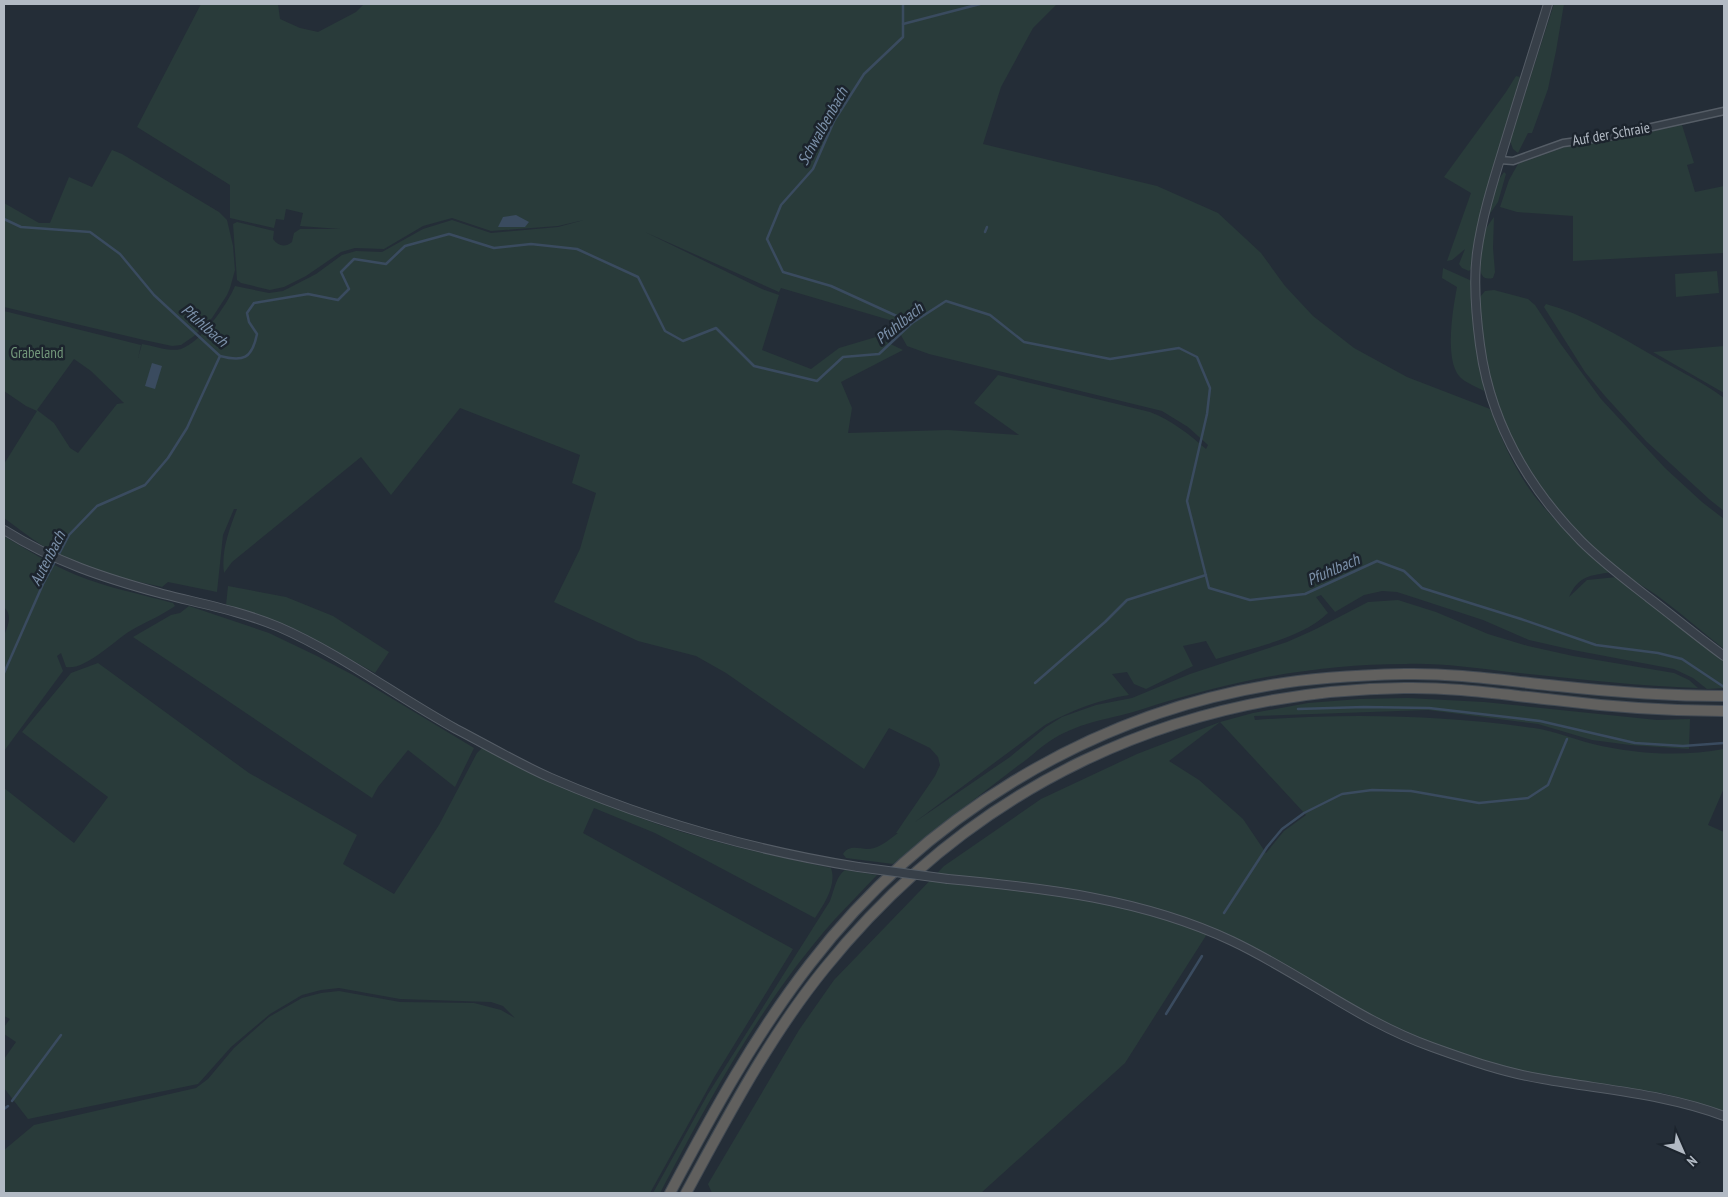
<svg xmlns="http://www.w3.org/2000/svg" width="1728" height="1197" font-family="'PT Sans Narrow',sans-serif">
<rect width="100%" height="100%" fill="#242d37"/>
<g fill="#293b3a" fill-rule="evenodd">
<path d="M201,4H278L280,19L300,28L318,32L356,12L364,4H1057L1033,28L1001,87L983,144L1157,186L1218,213L1261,253L1285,286L1313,316L1354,348L1407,377L1490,409C1498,429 1506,450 1517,469C1539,510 1577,541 1611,572C1590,576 1579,575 1569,597L1587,580L1617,577L1692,637L1724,660V688L1707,689L1693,678L1674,669L1573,650L1529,640L1483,620L1397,592L1382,591L1364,595L1335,612L1321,595L1316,597L1328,613C1301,639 1251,648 1216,659L1206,641L1183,646L1193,666L1146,689L1134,684L1127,672L1112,674L1129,695C1098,700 1072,710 1045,725L915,822L1010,757L1046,727L1062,717L1096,705L1132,698L1190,674L1287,642L1314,630L1368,602L1398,600L1436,612L1488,634L1528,646L1573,656L1674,673L1689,680L1698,688C1635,686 1572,678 1509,672C1475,668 1440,663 1406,664C1315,664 1229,681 1143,709C1112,719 1082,721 1053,739C1041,746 1031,757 1019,765C976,797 935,831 893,864L846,858L843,854C851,842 863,852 874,848C882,846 891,838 898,833H896L935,776L940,765L938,757L930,748L889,728L864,769L726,673L696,656L638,641L554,602L580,549L596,493L572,483L580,455L460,408L391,495L361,457L232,562L224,573C221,551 229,530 237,509H234L223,535L217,592L168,582L162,587C129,580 93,572 62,557C42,547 22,531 4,518V464L37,411L26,406L4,391V311L141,345L138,358L142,344C154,346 170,352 181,349C201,342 227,305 235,286L269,293L283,291L316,274L342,255L356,251L382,252L423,229L452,220L491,233L558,227L584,220L558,226L491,231L452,218L423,226L384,249L355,248L341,252L306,276L284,287L270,290L241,283L237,280L233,224L237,222L274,231L273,239C278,246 285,248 292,242L294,233L300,229H340L300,226L303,213L286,209L284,220L276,219L274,228L230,218V185L137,127ZM645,232L779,292L781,288L893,321L907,346L929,354L1162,411L1188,427L1208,445L1206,449C1189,434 1171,420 1150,412L998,375L974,403L1019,435L948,430L848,433L852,408L841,382L903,350L876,337L839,348L811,369L762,350L779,295L762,289ZM74,359L91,371L124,403L117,404L78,453L70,448L54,423L37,410Z"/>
<polygon points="1554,4 1564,4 1556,51 1548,89 1532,133 1528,133 1518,153 1513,149 1510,141"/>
<polygon points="1516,76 1520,77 1496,161 1473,267 1469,271 1462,268 1459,264 1465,249 1452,260 1447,261 1471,193 1444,177 1506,92"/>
<polygon points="1682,125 1694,163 1687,165 1695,192 1724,186 1724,253 1573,261 1573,216 1517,212 1500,207 1509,180 1518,164 1568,146 1609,141"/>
<polygon points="112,150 122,154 219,212 227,220 233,246 235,270 230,288 227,295 212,318 194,336 181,345 172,346 144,340 4,307 4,203 39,223 50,223 69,177 92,187"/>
<polygon points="1504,172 1506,174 1498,202 1487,218 1497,182"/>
<path d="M1494,217L1493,248L1495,272L1493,278C1488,279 1484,279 1482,275C1478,270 1482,237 1485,231C1487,226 1491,221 1494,217Z"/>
<path d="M1443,268L1472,281L1474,326L1484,391C1477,387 1466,383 1460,377C1444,360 1453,308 1457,287L1442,278Z"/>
<polygon points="1717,271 1719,293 1676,297 1675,274"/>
<path d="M1494,290L1528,299L1535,305L1560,343L1601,399L1665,468L1702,502L1724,519V649C1702,632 1681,613 1659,597C1647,588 1633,581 1621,571C1564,524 1520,469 1495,398C1484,366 1481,331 1480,297L1485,291Z"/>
<path d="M1546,304C1583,314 1617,335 1650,354C1675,369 1701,381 1724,398V511L1709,499L1646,441L1605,396L1585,372L1544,307Z"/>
<polygon points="1724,346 1724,393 1653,352"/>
<path d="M4,536C27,550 50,564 76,575C107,588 141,594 173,603L175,606C161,616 145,622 130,631C115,640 85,671 66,667L61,653L57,656L63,671L4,751V636C8,625 13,616 4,607Z"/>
<polygon points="228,586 286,597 333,616 389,652 375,673 303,633 263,616 226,605"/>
<polygon points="189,606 269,633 317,656 353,675 474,748 455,787 408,750 378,787 372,798 133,637 171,615 180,613"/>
<path d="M98,663L249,773L357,835L343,864L394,894L439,825L477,753L483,747C540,775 597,803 657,824C714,843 772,856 831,868C837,885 824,904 815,918L655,833L594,808L583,833L793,949L715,1076L650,1193H4V1150L34,1125L196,1088L208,1079L234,1048L269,1017L302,998L321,993L339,991L400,1002L474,1003L501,1010L515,1018L503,1006L491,1002L400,999L339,988L321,990L302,995L270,1014L231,1047L198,1084L28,1119L4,1088V1059L16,1042L4,1034V1027L10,1019L4,1016V788L74,843L108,797L22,732L71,673Z"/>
<path d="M1408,698L1484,702L1657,720L1690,719L1689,749L1630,745L1592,740L1538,724L1428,710L1254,716L1255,720C1348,713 1442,715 1534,728C1554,731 1573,739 1593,744C1635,754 1681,757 1724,749V788L1708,825L1724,832V1112L1699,1103L1662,1093L1660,1097L1541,1079L1429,1046L1216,934L1158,917L1207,934L1125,1063L981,1193H712L708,1184L799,1030L834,980L944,866L1041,799L1137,754L1220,722L1253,713L1308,703L1359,699ZM1220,722L1306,815L1284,831L1266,853L1243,819L1199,780L1169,761Z"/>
<path d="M845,870L877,875C863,890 849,904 835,919C763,1000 710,1098 660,1193H653L708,1094L830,901C834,891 836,876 845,870Z"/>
</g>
<g fill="#3a4b5f">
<polygon points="516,215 529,222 525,227 498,227 503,217"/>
<polygon points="152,363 162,366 155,389 145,386"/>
</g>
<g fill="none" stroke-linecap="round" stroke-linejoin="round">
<g stroke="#3a4b5f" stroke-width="2.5">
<polyline points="903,4 903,37 864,74 834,121 813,169 781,205 767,239 783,272 831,286 912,323"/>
<polyline points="903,24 980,4"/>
<path d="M4,219L21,227L90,232L120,254L154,295L220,356C243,362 252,359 257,334L249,322L247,313L254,303L308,294L338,300L349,289L341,272L354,259L386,264L405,246L449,234L494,248L531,244L577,249L638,277L665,331L683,341L716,328L754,366L817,381L843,357L879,354L912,323L946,301L990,315L1024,342L1110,359L1179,348L1197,357L1210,388L1207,414L1187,501L1209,588L1250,600L1305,594L1377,561L1404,571L1422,588L1521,619L1596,645L1658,653L1682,659L1724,687"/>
<polyline points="985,232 987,227"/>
<polyline points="4,673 43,584 69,535 97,506 145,485 168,458 187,428 220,356"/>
<polyline points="1035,683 1105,622 1127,600 1206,575"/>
<polyline points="1298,709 1364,707 1429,708 1540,721 1635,743 1683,746 1724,743"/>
<polyline points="1224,913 1267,847 1282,829 1304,813 1342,794 1372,790 1411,791 1479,803 1528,798 1548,785 1567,739"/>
<polyline points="1166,1014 1202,956"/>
<polyline points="12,1101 61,1035"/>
<polyline points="4,1109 8,1106"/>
</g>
<g stroke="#555d66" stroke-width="9">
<polyline id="minor" points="1500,160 1513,161 1563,143 1607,137 1724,111"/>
</g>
<g stroke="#555d66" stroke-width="10">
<g id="tertiary">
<path d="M1548,4C1534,50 1519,96 1505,143C1494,179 1482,216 1477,253C1473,283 1476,315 1480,345C1490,421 1528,487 1581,541C1602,562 1626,580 1649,598C1674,617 1698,637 1724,656"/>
<path d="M4,530C55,562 104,578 163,594C202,604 241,611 279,627C341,654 396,696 456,729C487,745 519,764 551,778C650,821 752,850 858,867"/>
<path d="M948,879C1045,888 1143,899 1232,941C1300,973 1361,1022 1432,1047C1468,1060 1505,1073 1543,1079C1604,1090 1666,1094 1724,1116"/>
</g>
</g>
<g stroke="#424a53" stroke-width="12">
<g id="trunk">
<path d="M670,1193C712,1114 755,1035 810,964C922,818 1089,715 1271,685C1315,677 1360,675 1405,674C1456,673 1507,681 1558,686C1613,692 1668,696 1724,696"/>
<path d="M686,1193C728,1116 769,1037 825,968C971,787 1172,691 1404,688C1455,687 1505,695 1555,700C1611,707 1667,711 1724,711"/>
</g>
</g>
<use href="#minor" stroke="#373f48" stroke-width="6"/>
<use href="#tertiary" stroke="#373f48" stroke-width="8"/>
<use href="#trunk" stroke="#61605e" stroke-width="10"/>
<g stroke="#555d66" stroke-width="10" stroke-linecap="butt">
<polyline id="tertiary-bridge" points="858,867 948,879"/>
</g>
<use href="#tertiary-bridge" stroke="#373f48" stroke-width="8"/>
</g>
<g text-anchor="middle" stroke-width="5" stroke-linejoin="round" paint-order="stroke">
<g font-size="15" fill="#b2bac4" stroke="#1c242d">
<text transform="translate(1611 134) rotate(-10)" y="5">Auf der Schraie</text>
</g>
<g font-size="15" fill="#72977a" stroke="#1c242d">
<text x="37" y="358">Grabeland</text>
</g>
<g font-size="16" font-style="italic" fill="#7c91aa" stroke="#1c242d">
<text transform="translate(822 126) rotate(-61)" y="6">Schwalbenbach</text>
<text transform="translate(899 323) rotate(-39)" y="6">Pfuhlbach</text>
<text transform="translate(205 325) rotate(41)" y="6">Pfuhlbach</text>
<text transform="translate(47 558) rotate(-63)" y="6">Autenbach</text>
<text transform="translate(1333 569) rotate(-24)" y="6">Pfuhlbach</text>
</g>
</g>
<rect width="1728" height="1197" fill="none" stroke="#b2bac4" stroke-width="10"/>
<g transform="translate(1683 1152) rotate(135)" stroke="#1c242d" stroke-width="4" paint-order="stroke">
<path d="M0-4L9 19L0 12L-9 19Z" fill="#b2bac4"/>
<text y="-8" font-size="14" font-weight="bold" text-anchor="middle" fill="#b2bac4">N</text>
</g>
</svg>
